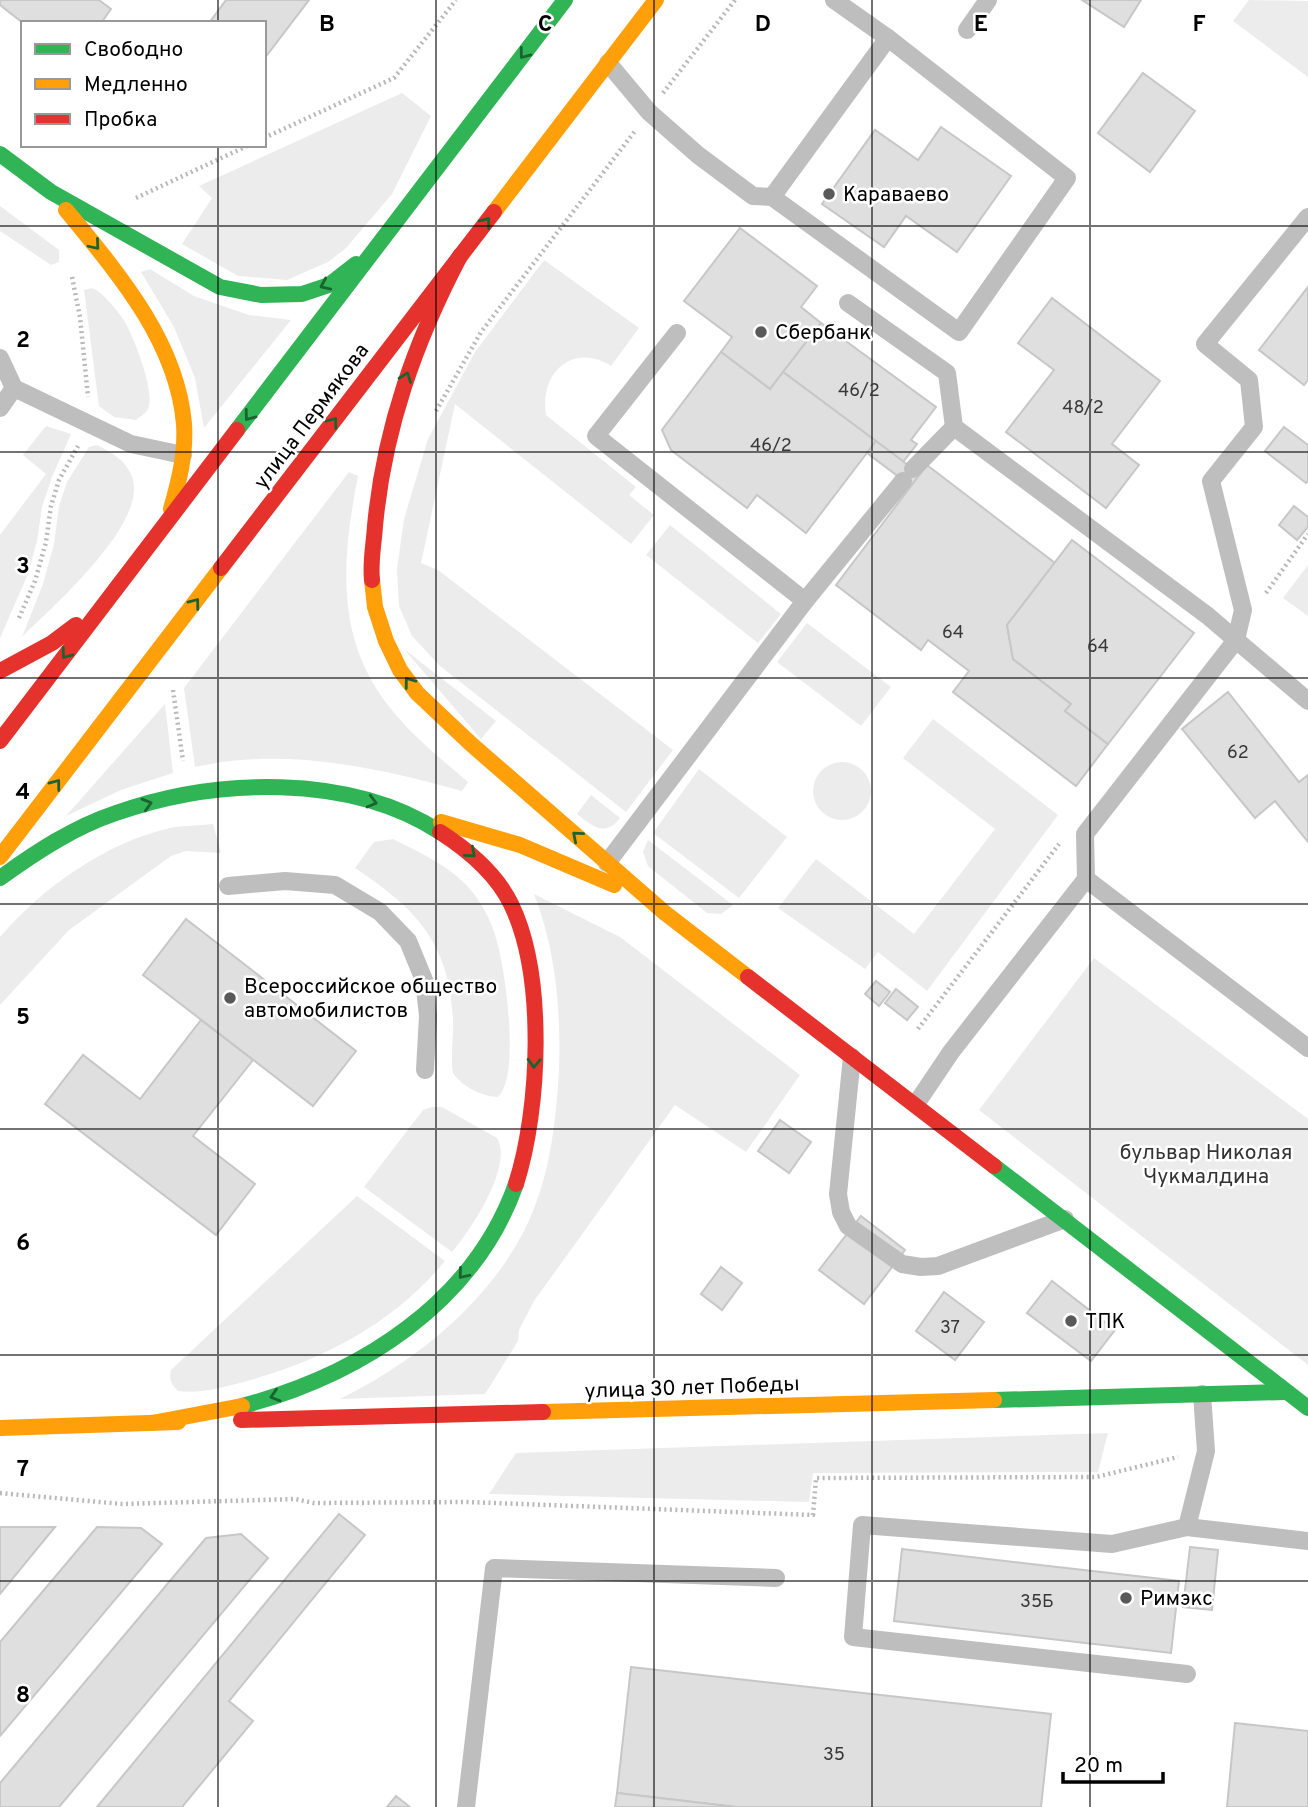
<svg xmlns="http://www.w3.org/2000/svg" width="1308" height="1807" font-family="Overpass,sans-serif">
<rect width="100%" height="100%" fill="#fff"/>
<g fill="#ececec">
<polygon points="1249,0 1308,1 1308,77 1233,21"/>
<polygon points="402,93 431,116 392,194 346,248 328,262 287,280 238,276 182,244 212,198 199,186"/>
<polygon points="0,206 59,250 59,262 51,265 0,231"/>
<path d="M544,260L639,328L611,366C573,342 539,373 546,415L636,487L629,495L654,515L631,544L455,404L421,563L438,570L673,750L626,812L440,666L412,636L399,606L397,569L404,519L428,439L475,352Z"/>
<polygon points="150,269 194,296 249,315 291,320 204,428 195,378 174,327 141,272"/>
<path d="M92,288C105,294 115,308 123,319C133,334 156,393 148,409C146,413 140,417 136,420L114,417L99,406L84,290Z"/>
<polygon points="46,426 71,434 52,477 42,507 37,541 28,574 0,638 0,535 46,474 23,455"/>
<path d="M97,445C112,453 126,460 132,477C149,523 52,607 22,637L43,584L54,544L59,506L67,482L89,447Z"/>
<path d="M349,472L358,476C341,562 334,645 397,716C418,741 444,761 468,782L462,791C376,767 283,747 195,767L184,688Z"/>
<polygon points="670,525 781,614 758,643 646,555"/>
<polygon points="1308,565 1308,616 1283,598"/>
<polygon points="807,623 891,687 861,726 777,662"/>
<polygon points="404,649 496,721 481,739"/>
<polygon points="165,704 173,773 121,790 66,816"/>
<polygon points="933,719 1058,815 927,991 878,952 865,969 778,908 816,859 914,934 995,829 903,758"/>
<circle cx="842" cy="791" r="29"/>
<polygon points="699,769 787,837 739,898 653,833"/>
<path d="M591,795L620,818C604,838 593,826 577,814Z"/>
<path d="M213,824L221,853L186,851L171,856L69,930L0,1005V937C43,887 105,843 170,828C184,825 199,826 213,824Z"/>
<path d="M393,839C419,852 450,866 469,888C481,902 490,918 495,935C505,964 521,1076 498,1097C483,1097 461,1086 453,1073C450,1056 454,1037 453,1019C449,942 416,909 355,868L374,842Z"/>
<polygon points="648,840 733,905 721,914 707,913 648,866 643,852"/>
<path d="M534,894L620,937L800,1075L746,1152L675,1105L534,1301L519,1330L518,1341L485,1394L340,1399C419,1360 499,1295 533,1211C551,1167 556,1118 559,1071C561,1010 556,951 534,894Z"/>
<polygon points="1094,958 1308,1119 1308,1365 979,1110"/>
<path d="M432,1107H442L497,1138C514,1166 470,1231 452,1252L364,1187L423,1110Z"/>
<path d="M357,1196L445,1261C394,1323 323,1360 247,1381C224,1387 201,1394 178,1391C171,1384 169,1380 171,1370Z"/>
<polygon points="1108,1433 1098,1472 813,1473 809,1502 489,1494 516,1453"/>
</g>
<g fill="#dfdfdf" stroke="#c7c7c7" stroke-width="2">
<polygon points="0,0 99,0 111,9 101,23 23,23 0,5"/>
<polygon points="226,0 309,0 264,59 264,23 209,23"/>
<polygon points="1082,0 1141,0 1124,27"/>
<polygon points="1143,73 1195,111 1150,172 1098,133"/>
<polygon points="941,127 1011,176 957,252 906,216 884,247 822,204 875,130 918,160"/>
<polygon points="740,228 817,286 801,307 821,323 770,389 721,352 732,337 684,301"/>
<polygon points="1308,287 1308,380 1304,385 1259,350"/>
<polygon points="1052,298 1160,381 1112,444 1139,465 1106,508 1006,432 1054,370 1018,343"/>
<polygon points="821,323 936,407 911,440 917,444 903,462 783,372"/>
<polygon points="721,352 770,389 783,372 876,441 806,533 757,495 747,508 671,450 662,430"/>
<polygon points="1284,427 1308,445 1308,481 1306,483 1265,451"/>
<polygon points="876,441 920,474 911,486 867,453"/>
<polygon points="927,465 1055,563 1007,625 1013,659 1071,704 1065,711 1108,744 1076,786 953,692 969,671 928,640 921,650 836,585"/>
<polygon points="1294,506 1308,517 1308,527 1297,540 1279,525"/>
<polygon points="1072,540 1194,633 1108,744 1065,711 1071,704 1013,659 1007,625"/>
<polygon points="1228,692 1299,782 1308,775 1308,842 1275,801 1255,818 1182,729"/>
<polygon points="186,919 356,1051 313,1106 143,975"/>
<polygon points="876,981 890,992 879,1006 865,994"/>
<polygon points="896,989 918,1007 907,1020 885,1003"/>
<polygon points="201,1020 253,1060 193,1136 255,1184 216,1235 45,1104 83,1055 140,1099"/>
<polygon points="780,1120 811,1142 789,1173 758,1151"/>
<polygon points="861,1216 905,1250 864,1304 819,1270"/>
<polygon points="721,1267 742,1283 722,1310 701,1294"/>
<polygon points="1052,1281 1115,1330 1091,1361 1027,1313"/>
<polygon points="944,1292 984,1322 955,1360 916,1331"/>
<polygon points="339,1514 365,1535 229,1701 253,1721 182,1807 97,1807"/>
<polygon points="0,1527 55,1527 0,1594"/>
<polygon points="97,1527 141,1528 162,1544 0,1736 0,1642"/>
<polygon points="241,1534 268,1558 59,1807 0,1807 0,1783 206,1538"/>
<polygon points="1190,1547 1218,1550 1212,1610 1183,1607"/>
<polygon points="902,1549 1179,1581 1171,1653 894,1621"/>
<polygon points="631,1667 1051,1714 1041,1807 736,1807 617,1793"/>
<polygon points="1235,1723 1308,1731 1308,1807 1227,1807"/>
<polygon points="617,1793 736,1807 615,1807"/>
<polygon points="396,1796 410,1807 387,1807"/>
</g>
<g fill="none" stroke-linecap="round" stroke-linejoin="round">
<g stroke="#b9b9b9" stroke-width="4.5" stroke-dasharray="2 3.5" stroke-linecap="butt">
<polyline points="663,93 735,0"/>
<polyline points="264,138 394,78 456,0"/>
<polyline points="136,198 249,145"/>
<polyline points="72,277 80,317 88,397"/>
<polyline points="436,411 481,332 635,131"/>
<polyline points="1266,593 1308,534"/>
<polyline points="19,618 35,581 46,542 51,506 59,480 78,446"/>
<polyline points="173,690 183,761"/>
<polyline points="918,1029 1059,844"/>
<polyline points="0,1493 122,1504 295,1499 314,1503 468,1502 813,1515 816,1478 1096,1477 1178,1457"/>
</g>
<g stroke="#bebebe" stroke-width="18">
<polyline points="967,30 988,0"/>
<polyline points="608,63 649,112 698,155 753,196 772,197 959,332 1067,178 888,38 834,0"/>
<polyline points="772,197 888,38"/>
<polyline points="848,303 947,373 954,427 1208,616 1236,640 1243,610 1211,481 1254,427 1249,380 1205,344 1308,217"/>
<polyline points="0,358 14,388 131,444 183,455"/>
<polyline points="0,408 14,388"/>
<polyline points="913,469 954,427"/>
<polyline points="805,601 903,481"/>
<polyline points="607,863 805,601 596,436 677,333"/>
<polyline points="1086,879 1085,834 1236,640 1308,701"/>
<polyline points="228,886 285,881 335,885 380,912 408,941 424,980 428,1016 425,1070"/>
<polyline points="852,1057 838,1194 841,1212 848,1226 902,1264 921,1267 938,1266 1065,1219"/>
<polyline points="916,1104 951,1052 1086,879 1308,1048"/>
<polyline points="1187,1527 1308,1541"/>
<polyline points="1187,1674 853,1637 862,1525 1112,1544 1187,1527 1206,1451 1202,1394"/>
<polyline points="466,1807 494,1568 776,1578"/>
</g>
<g stroke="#30b455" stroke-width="16">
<polyline points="0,154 51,192 220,287 261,295 302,294 329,285 356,264"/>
<polyline points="237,430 565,0"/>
<path d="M0,878C36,852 74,827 116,813C215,778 349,773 440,832"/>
<polyline points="994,1166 1308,1408"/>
<polyline points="994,1400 1285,1392"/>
<path d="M242,1406C360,1375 474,1303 516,1184"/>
</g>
<g stroke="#ff9f0a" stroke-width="16">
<path d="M66,210C117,272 177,341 184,424C186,454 179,481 171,509"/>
<polyline points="494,212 656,0"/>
<polyline points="372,580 375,607 386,641 400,670 417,693 471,744 665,913 748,977"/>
<polyline points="441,822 520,845 614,885"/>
<polyline points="0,857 221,568"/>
<polyline points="543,1412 994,1400"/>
<polyline points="152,1423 242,1406"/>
<polyline points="0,1428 178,1422"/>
</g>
<g stroke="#e5322d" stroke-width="16">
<polyline points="221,568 494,212"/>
<path d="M372,580C370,562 374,543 375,526C384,429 415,342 460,256"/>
<polyline points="0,671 52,643 76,625"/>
<polyline points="0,741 237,430"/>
<path d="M440,832C468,850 496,873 511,904C546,976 540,1109 516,1184"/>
<polyline points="748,977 994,1166"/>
<polyline points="241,1420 543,1412"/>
</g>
</g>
<defs><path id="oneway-chevron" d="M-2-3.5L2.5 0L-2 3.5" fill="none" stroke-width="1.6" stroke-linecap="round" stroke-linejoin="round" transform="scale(1.75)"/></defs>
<g stroke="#1a632f">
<use href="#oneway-chevron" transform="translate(524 54) rotate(127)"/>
<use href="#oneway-chevron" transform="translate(486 222) rotate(-52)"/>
<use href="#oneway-chevron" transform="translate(95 245) rotate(50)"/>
<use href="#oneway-chevron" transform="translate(325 285) rotate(156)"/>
<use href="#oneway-chevron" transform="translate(406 377) rotate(-70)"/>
<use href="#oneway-chevron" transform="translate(249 416) rotate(127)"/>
<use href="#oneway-chevron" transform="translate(333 422) rotate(-53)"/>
<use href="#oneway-chevron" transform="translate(195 603) rotate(-53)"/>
<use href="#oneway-chevron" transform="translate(66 654) rotate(127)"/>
<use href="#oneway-chevron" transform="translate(409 682) rotate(-127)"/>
<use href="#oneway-chevron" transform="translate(56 784) rotate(-53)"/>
<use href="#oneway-chevron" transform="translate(372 802) rotate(15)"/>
<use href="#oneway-chevron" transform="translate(147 804) rotate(-16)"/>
<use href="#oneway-chevron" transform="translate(577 836) rotate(-139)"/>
<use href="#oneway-chevron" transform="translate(471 853) rotate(41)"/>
<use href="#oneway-chevron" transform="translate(534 1063) rotate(92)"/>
<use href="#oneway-chevron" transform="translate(463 1274) rotate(130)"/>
<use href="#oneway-chevron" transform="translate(275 1396) rotate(163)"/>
</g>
<path fill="none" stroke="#000" stroke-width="2" stroke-opacity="0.55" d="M218,0V23M436,0V1807M654,0V1807M872,0V1807M1090,0V1807M218,145V1807M0,226H1308M0,452H1308M0,678H1308M0,904H1308M0,1129H1308M0,1355H1308M0,1581H1308"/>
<g fill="#595959" stroke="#fff" stroke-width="2.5">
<circle cx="829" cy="194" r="7"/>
<circle cx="761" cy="332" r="7"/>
<circle cx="230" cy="998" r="7"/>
<circle cx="1071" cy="1321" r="7"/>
<circle cx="1126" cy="1598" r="7"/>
</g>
<g text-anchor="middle" stroke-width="5" stroke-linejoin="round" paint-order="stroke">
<g font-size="18" fill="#383838">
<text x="859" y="396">46/2</text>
<text x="1083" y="413">48/2</text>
<text x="771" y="451">46/2</text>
<text x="953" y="638">64</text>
<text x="1098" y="652">64</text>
<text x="1238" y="758">62</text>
<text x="950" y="1333">37</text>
<text x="1037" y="1607">35Б</text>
<text x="834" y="1760">35</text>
</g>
<g font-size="21" fill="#000" stroke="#fff" text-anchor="start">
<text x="843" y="201">Караваево</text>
<text x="775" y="339">Сбербанк</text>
<text x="244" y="993">Всероссийское общество<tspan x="244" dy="24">автомобилистов</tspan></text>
<text x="1085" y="1328">ТПК</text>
<text x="1140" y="1605">Римэкс</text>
</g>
<g font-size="21" fill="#000" stroke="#fff">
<text transform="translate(311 416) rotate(-53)" y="7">улица Пермякова</text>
<text transform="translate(692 1387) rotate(-2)" y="7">улица 30 лет Победы</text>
</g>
<g font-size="21" fill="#333" stroke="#fff">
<text x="1206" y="1159">бульвар Николая<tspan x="1206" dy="24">Чукмалдина</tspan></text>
</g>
</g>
<g font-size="23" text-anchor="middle" font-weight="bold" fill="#000" stroke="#fff" stroke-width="5" stroke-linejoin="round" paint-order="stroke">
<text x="327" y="31">B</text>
<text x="545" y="31">C</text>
<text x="763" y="31">D</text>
<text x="981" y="31">E</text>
<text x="1199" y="31">F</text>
<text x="23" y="347">2</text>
<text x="23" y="573">3</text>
<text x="23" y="799">4</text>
<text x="23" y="1024">5</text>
<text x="23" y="1250">6</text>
<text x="23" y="1476">7</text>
<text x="23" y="1702">8</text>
</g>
<rect x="21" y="21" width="245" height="126" fill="#ffffff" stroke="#999999" stroke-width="2"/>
<rect x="35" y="44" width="35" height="10" fill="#30b455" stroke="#999999" stroke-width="2"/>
<text x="84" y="56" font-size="21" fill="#000000">Свободно</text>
<rect x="35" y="79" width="35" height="10" fill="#ff9f0a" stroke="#999999" stroke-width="2"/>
<text x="84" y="91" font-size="21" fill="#000000">Медленно</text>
<rect x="35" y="114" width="35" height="10" fill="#e5322d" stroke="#999999" stroke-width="2"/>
<text x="84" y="126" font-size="21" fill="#000000">Пробка</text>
<path d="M1063 1772v10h100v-10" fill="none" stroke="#000000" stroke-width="3.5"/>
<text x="1074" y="1772" font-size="21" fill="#000000" stroke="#ffffff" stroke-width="5" paint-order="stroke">20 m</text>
</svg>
